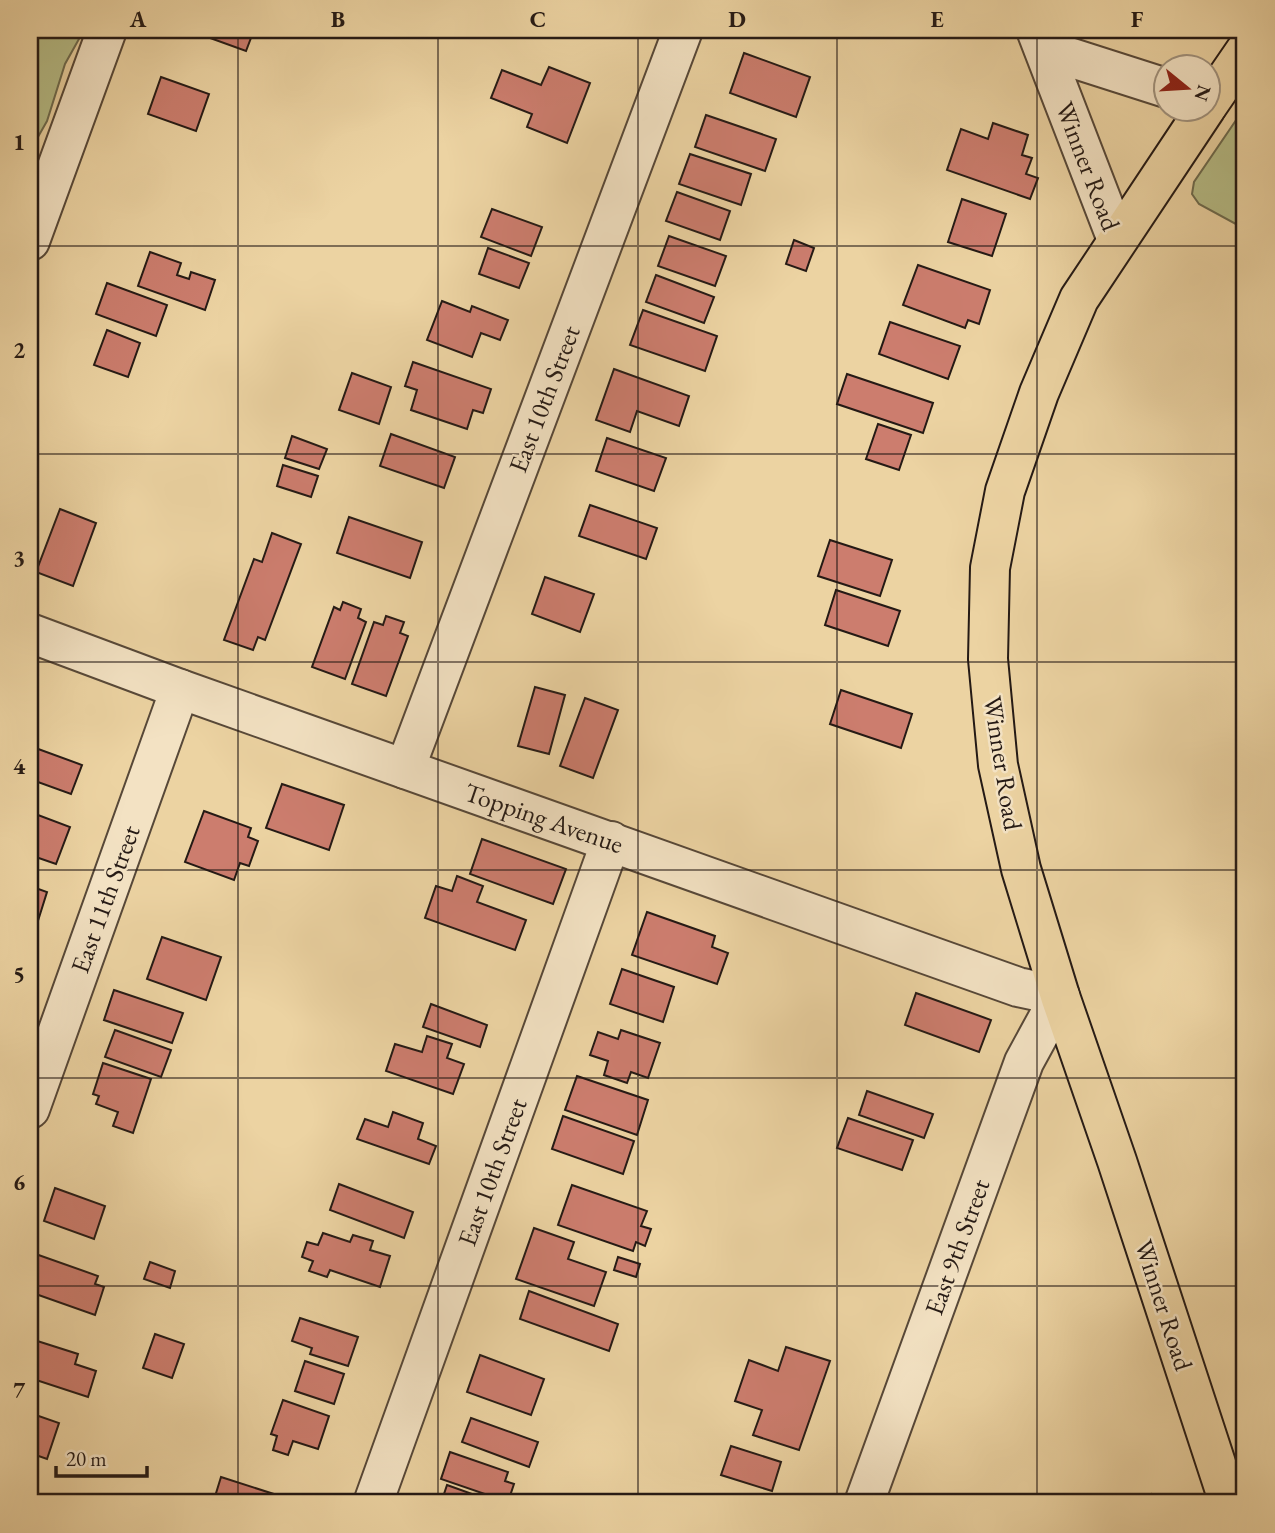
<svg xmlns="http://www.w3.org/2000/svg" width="1275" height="1533" font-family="'EB Garamond',serif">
<rect width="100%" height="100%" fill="#ecd3a2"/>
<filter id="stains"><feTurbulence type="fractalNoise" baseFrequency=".00286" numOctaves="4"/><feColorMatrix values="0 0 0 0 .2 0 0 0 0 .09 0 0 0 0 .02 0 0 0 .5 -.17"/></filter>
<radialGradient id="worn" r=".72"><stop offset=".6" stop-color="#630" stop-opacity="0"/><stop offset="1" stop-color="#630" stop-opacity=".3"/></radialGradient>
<g fill="#b6bc86" stroke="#6e6b4e" stroke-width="2">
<polygon points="30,30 84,30 65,64 47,121 30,151"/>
<polygon points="1245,107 1245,229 1199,204 1192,194 1194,182"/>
</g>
<g fill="#cc7d6e" stroke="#251a15" stroke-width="2">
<polygon points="188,30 254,30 246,51"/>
<polygon points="744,53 810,77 796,117 730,93"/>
<polygon points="549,67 590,83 567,143 527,127 532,114 491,98 502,70 541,85"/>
<polygon points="161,77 209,94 196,131 148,114"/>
<polygon points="706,115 776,139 765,171 695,147"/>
<polygon points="993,123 1028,135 1022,155 1032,158 1026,174 1038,178 1030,199 947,170 961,129 988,139"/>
<polygon points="690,154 751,174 741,205 679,184"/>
<polygon points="677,192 730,211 720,240 666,221"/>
<polygon points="962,199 1006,214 992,256 948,242"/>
<polygon points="492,209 542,227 531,256 481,237"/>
<polygon points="669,236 726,256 715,286 658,266"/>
<polygon points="794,240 814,248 806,271 786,264"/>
<polygon points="488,248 529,263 519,288 479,274"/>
<polygon points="150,252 181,263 177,275 189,279 191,272 215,280 205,310 138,286"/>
<polygon points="918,265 990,290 979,324 968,320 965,328 903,305"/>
<polygon points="656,275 714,297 704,323 646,302"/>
<polygon points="107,283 167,305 156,336 96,314"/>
<polygon points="442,301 470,312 472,306 508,320 500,340 481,333 472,357 427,340"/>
<polygon points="643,310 717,336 705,371 630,345"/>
<polygon points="890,322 960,346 948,379 879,354"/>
<polygon points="107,330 140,343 128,377 94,365"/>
<polygon points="413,362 491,389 483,413 473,410 467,429 411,410 417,390 405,386"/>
<polygon points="614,369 689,396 679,426 637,411 630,432 596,420"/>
<polygon points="352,373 391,387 379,424 339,410"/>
<polygon points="847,374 933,403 923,433 837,404"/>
<polygon points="878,424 911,435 899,470 866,459"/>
<polygon points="391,434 455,457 444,488 380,466"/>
<polygon points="292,436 327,449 319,469 285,458"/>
<polygon points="607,438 666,458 654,491 596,471"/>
<polygon points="283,465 318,476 311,497 277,486"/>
<polygon points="590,505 657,528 646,559 579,536"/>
<polygon points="60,509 96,523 73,586 36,572"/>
<polygon points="349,517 422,542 410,578 337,553"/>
<polygon points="272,533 301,544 265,640 258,637 253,650 224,640 254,559 262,562"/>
<polygon points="830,540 892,560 880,596 818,576"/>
<polygon points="545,577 594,594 580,632 532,614"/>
<polygon points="836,590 900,611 888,646 825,625"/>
<polygon points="343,602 361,609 358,618 366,622 345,679 312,667 334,607 340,610"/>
<polygon points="386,616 404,622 400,633 408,636 386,696 352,684 374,622 383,625"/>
<polygon points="535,687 565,695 549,754 518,746"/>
<polygon points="841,690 912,714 901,748 830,724"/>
<polygon points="585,698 618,710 593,778 560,766"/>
<polygon points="30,746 82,765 71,794 38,782 35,789 30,787"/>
<polygon points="282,784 344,805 329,850 266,828"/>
<polygon points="204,811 251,828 248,837 258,841 249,866 240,863 234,880 185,862"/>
<polygon points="30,812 70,827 56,864 30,855"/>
<polygon points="482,839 566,869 553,904 470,874"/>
<polygon points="457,876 483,886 477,902 526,920 515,950 425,918 436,886 452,891"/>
<polygon points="30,886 47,892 37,924 30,921"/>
<polygon points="647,912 715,936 712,947 728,953 717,984 632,955"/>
<polygon points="162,937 221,957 206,1000 147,979"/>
<polygon points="622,969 674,987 663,1022 610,1004"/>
<polygon points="114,990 183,1013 172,1043 104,1020"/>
<polygon points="916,993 991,1020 979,1052 905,1025"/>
<polygon points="431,1004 487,1025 480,1047 423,1027"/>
<polygon points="115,1030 171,1050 161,1077 105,1057"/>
<polygon points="621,1030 660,1043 648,1078 631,1072 627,1083 604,1075 608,1061 590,1055 598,1032 618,1039"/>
<polygon points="427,1036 452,1044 447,1058 464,1064 453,1094 386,1071 395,1044 422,1052"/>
<polygon points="103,1063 151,1079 133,1133 113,1126 118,1112 96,1104 99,1096 93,1094"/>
<polygon points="577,1076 648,1100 637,1135 565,1110"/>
<polygon points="867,1091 933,1114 924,1138 859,1115"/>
<polygon points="393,1112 423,1123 418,1139 436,1146 429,1164 357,1139 365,1119 388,1127"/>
<polygon points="563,1116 634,1141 623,1174 552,1149"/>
<polygon points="848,1118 913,1140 902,1170 837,1148"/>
<polygon points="339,1184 413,1212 404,1238 330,1210"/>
<polygon points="572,1185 647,1211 641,1226 651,1229 645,1246 636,1242 633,1251 558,1225"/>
<polygon points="55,1188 105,1206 94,1239 44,1221"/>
<polygon points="534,1228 574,1242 568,1259 606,1272 594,1306 516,1279"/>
<polygon points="323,1233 350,1242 353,1235 373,1241 370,1250 390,1256 380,1287 330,1270 327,1277 309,1271 313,1261 302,1257 307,1242 318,1245"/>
<polygon points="30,1252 98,1276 95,1284 104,1287 95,1315 30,1292"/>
<polygon points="618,1257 640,1264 636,1277 614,1270"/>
<polygon points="150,1262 175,1271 170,1288 144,1279"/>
<polygon points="529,1291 618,1324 609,1351 520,1319"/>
<polygon points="300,1318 358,1337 348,1366 310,1354 312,1348 292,1341"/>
<polygon points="155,1334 184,1344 172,1378 143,1368"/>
<polygon points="31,1339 78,1354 75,1364 96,1371 88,1397 30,1378 30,1343"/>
<polygon points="786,1347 830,1361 799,1450 753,1435 762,1410 735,1401 749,1360 778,1371"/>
<polygon points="480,1355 544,1379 531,1415 467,1392"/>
<polygon points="305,1361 344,1374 334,1404 295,1391"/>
<polygon points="283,1400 329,1416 318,1449 293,1441 288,1455 273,1450 277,1436 271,1434"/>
<polygon points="30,1413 59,1423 47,1459 30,1453"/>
<polygon points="471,1418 538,1442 529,1467 462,1442"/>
<polygon points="731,1446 781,1462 772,1491 721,1475"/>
<polygon points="450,1452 508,1472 505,1481 514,1484 508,1502 441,1479"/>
<polygon points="221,1477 302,1503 213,1503"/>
<polygon points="447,1485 489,1500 488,1503 441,1503"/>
<polygon points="1151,1494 1154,1503 1124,1503"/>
</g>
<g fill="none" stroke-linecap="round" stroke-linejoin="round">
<g stroke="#574838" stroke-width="42">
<g id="minor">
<polyline points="1036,30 1117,240"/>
<polyline points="1044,49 1166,88"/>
<polyline points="30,241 107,30"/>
<polyline points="30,633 180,689 1018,987 1060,996 1024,1062 864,1503"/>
<polyline points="405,769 683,30"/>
<polyline points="30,1109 180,689"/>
<polyline points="373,1503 611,841"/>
</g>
</g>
<g stroke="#251a15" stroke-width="42">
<g id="major">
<polyline points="1208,105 1245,51"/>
<polyline points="1206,108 1079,299 1039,393 1005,491 990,568 988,659 998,765 1021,869 1060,996 1117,1161 1229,1503"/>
</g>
</g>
<use href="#minor" stroke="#f3e2c3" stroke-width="38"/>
<use href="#major" stroke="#ecd3a2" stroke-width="38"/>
</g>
<path fill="none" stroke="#251a15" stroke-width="2" stroke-opacity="0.55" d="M238,30V1503M438,30V1503M638,30V1503M837,30V1503M1037,30V1503M30,246H1245M30,454H1245M30,662H1245M30,870H1245M30,1078H1245M30,1286H1245"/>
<g text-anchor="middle" stroke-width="5" stroke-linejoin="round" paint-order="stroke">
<g font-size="26" fill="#251a15" stroke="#f3e2c3">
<text transform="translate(1088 166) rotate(69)" y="9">Winner Road</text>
<text transform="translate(544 399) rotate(-69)" y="9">East 10th Street</text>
<text transform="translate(1003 763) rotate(81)" y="9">Winner Road</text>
<text transform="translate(544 818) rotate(19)" y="9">Topping Avenue</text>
<text transform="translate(105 899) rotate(-70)" y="9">East 11th Street</text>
<text transform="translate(492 1172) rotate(-70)" y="9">East 10th Street</text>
<text transform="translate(957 1247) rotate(-70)" y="9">East 9th Street</text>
<text transform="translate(1164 1305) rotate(72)" y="9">Winner Road</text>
</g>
</g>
<rect width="1275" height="1533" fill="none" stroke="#ecd3a2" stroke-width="77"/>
<g transform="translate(1187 88) rotate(108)"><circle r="33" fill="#f3e2c3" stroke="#a1927d" stroke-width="2"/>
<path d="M0-5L12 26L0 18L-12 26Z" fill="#8f2418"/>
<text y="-10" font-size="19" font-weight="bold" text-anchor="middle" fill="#251a15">N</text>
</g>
<path d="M56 1466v10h91v-10" fill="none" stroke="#251a15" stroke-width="3.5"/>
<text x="66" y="1466" font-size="21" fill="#251a15" stroke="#f3e2c3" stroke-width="5" paint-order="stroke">20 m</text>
<rect x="38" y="38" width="1198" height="1456" fill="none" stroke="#251a15" stroke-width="2.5"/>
<g font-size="23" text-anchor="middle" font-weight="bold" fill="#251a15">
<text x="138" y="27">A</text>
<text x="338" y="27">B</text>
<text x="538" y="27">C</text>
<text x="737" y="27">D</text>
<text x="937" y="27">E</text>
<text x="1137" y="27">F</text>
<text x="19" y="150">1</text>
<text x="19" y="358">2</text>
<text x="19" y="566">3</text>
<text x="19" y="774">4</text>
<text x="19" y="982">5</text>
<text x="19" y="1190">6</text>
<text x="19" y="1398">7</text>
</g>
<rect width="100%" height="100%" filter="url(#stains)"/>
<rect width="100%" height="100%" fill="url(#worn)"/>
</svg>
